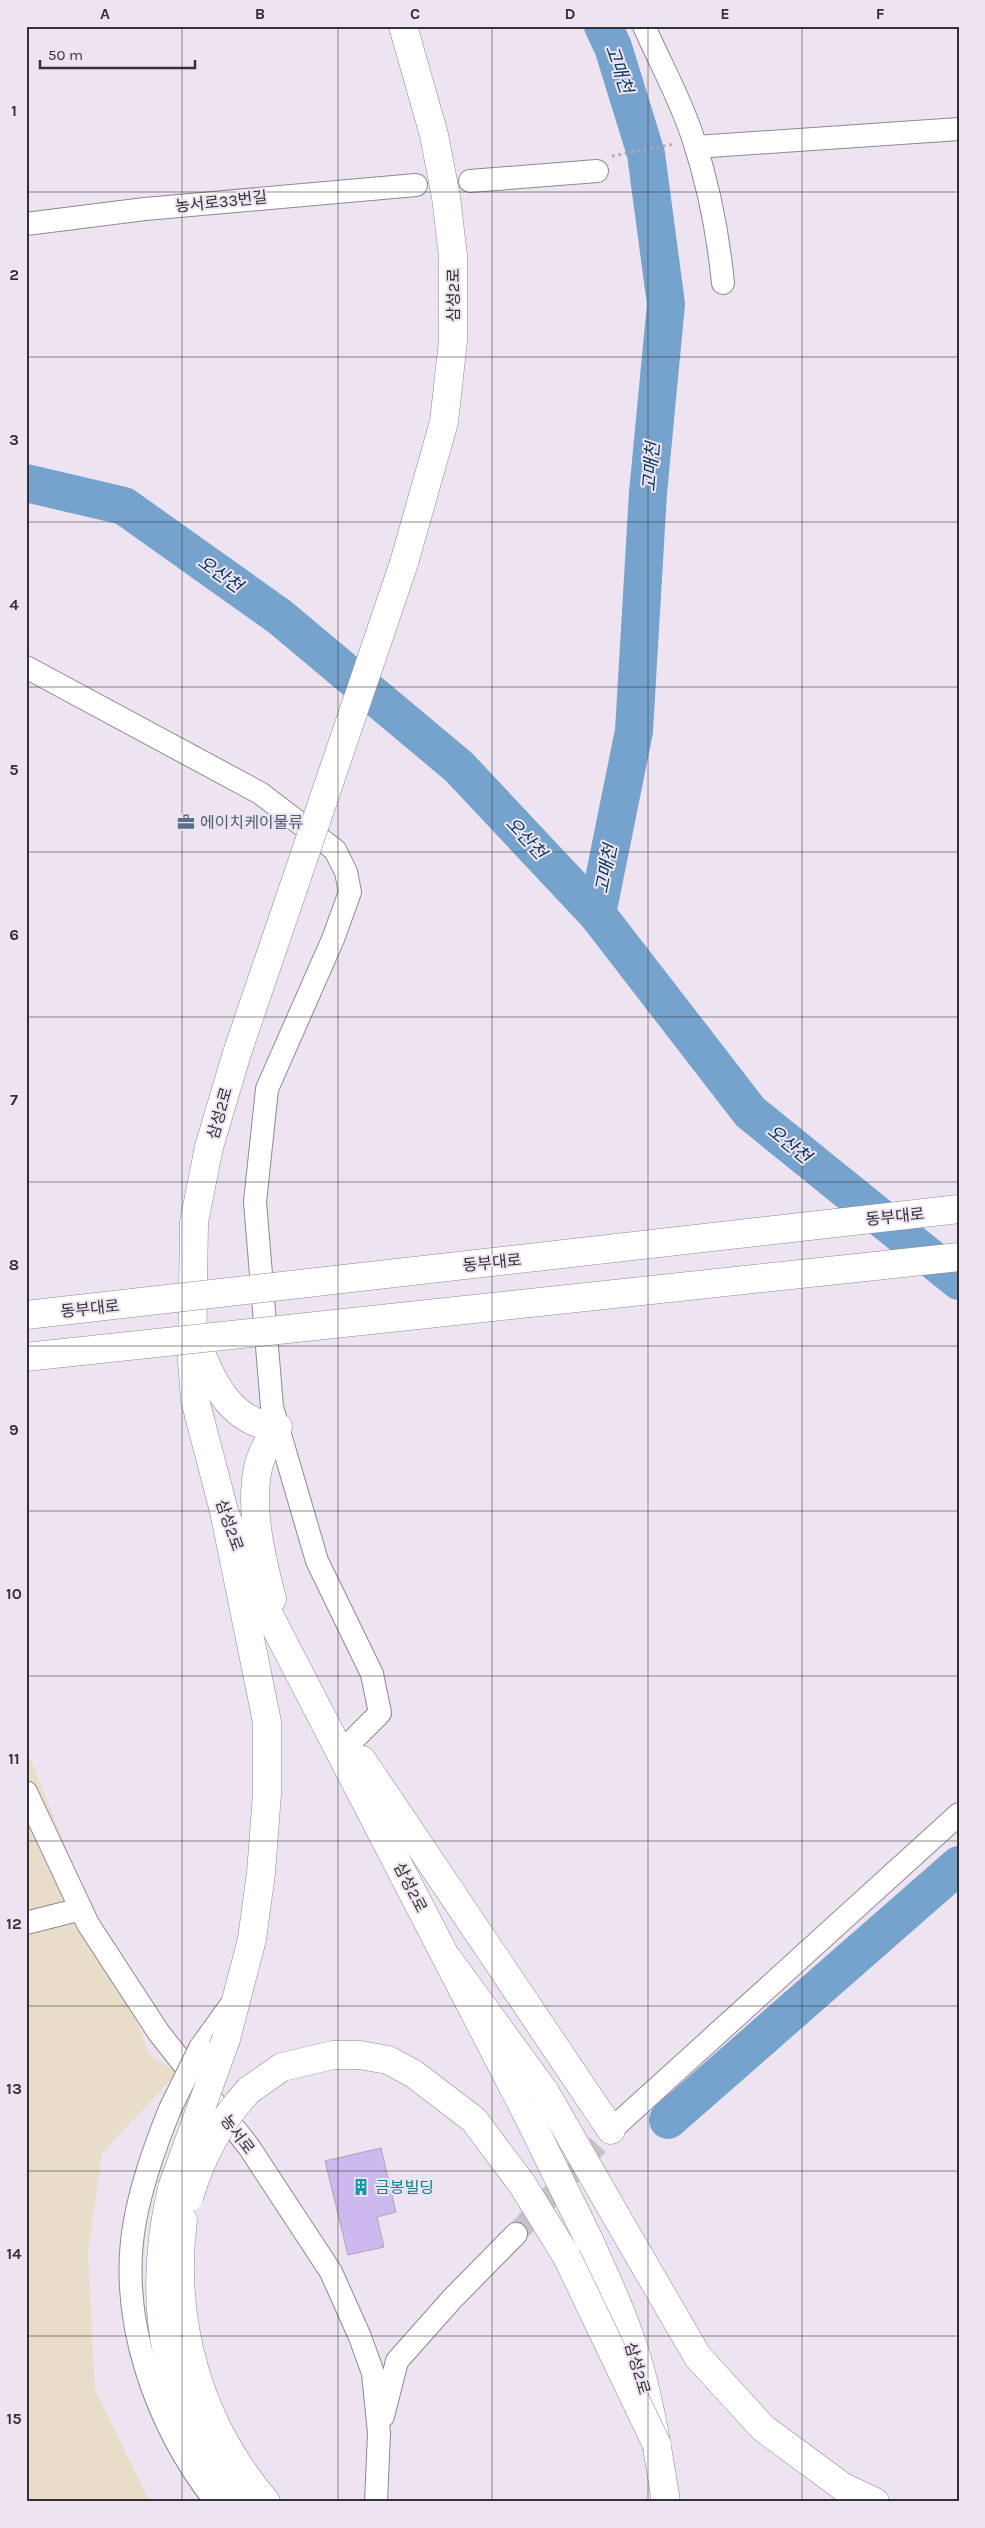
<svg xmlns="http://www.w3.org/2000/svg" width="985" height="2528" font-family="Karla,'Noto Sans KR',sans-serif">
<rect width="100%" height="100%" fill="#eee4f1"/>
<polygon fill="#e8ddc8" points="26,1749 150,2055 177,2073 102,2153 88,2252 95,2390 150,2502 26,2502"/>
<g fill="none" stroke-linecap="round" stroke-linejoin="round">
<g stroke="#76a3cd" stroke-width="38">
<polyline points="26,483 124,506 280,617 459,767 597,914 750,1112 959,1281"/>
<polyline points="597,914 634,731 648,493 666,304 646,154 613,47 603,26"/>
<polyline points="668,2120 959,1865"/>
</g>
</g>
<polygon fill="#cdb9f0" stroke="#aaa5b3" points="381,2148 396,2212 377,2217 384,2247 348,2255 325,2161"/>
<g fill="none" stroke-linecap="round" stroke-linejoin="round">
<polyline stroke="#c9c0cb" stroke-width="22" stroke-dasharray="22 11" stroke-linecap="butt" points="516,2234 611,2130"/>
<g stroke="#908792" stroke-width="24">
<g id="minor">
<path d="M644,26C660,63 681,100 693,138C709,186 718,233 723,283"/>
<polyline points="696,147 959,129"/>
<polyline points="470,181 597,171"/>
<polyline points="26,224 145,209 416,185"/>
<polyline points="26,667 260,793 335,850 346,872 350,892 333,939 267,1089 255,1202 272,1407 317,1561 372,1674 380,1713 350,1743"/>
<polyline points="26,1792 88,1924 159,2033 249,2147 331,2272 360,2337 373,2373 379,2433 376,2502"/>
<polyline points="26,1923 81,1909"/>
<polyline points="200,2048 233,2002"/>
<path d="M170,2109C155,2146 142,2182 135,2221C117,2318 156,2426 216,2502"/>
<polyline points="611,2130 959,1814"/>
<polyline points="383,2416 397,2361 452,2299 516,2234"/>
</g>
</g>
<g stroke="#908792" stroke-width="29">
<g id="major">
<polyline points="403,26 434,135 446,197 453,256 453,341 444,422 404,563"/>
<polyline points="293,889 237,1053 209,1147 194,1222 192,1361 195,1400 224,1511 249,1576 526,2112"/>
<path d="M198,1345C212,1383 233,1425 278,1427C270,1439 261,1453 258,1468C249,1510 262,1559 272,1599"/>
<polyline points="362,1760 611,2130"/>
<path d="M589,2240C608,2282 628,2325 640,2369C652,2413 659,2458 666,2502"/>
</g>
</g>
<g stroke="#908792" stroke-width="29">
<g id="highway">
<polyline points="224,1511 267,1722 267,1794 261,1873 252,1939 226,2039"/>
<polyline points="448,1959 545,2092"/>
<polyline points="249,2090 282,2067 333,2055 360,2055 388,2060 414,2074"/>
<path d="M172,2188C144,2308 165,2403 237,2502"/>
<polyline points="616,2216 698,2357 763,2428 843,2487 875,2502"/>
<path d="M183,2220C170,2322 199,2423 266,2502"/>
</g>
</g>
<polyline stroke="#afa7b1" stroke-width="3" stroke-dasharray="2.5 4" stroke-linecap="butt" points="612,156 674,144"/>
<use href="#minor" stroke="#fff" stroke-width="22"/>
<use href="#major" stroke="#fff" stroke-width="28"/>
<use href="#highway" stroke="#fff" stroke-width="28"/>
<g stroke="#908792" stroke-width="24" stroke-linecap="butt">
<polyline id="minor-bridge" points="170,2109 200,2048"/>
</g>
<g stroke="#908792" stroke-width="29" stroke-linecap="butt">
<g id="major-bridge">
<polyline points="293,889 404,563"/>
<polyline points="526,2112 589,2240"/>
</g>
</g>
<g stroke="#908792" stroke-width="29" stroke-linecap="butt">
<g id="highway-bridge">
<polyline points="26,1315 959,1209"/>
<polyline points="26,1357 959,1257"/>
<polyline points="414,2074 474,2120 522,2184 567,2257 657,2445"/>
<polyline points="545,2092 616,2216"/>
<polyline points="172,2188 226,2039"/>
<path d="M189,2197C202,2156 219,2122 249,2090"/>
</g>
</g>
<use href="#minor-bridge" stroke="#fff" stroke-width="22"/>
<use href="#major-bridge" stroke="#fff" stroke-width="28"/>
<use href="#highway-bridge" stroke="#fff" stroke-width="28"/>
</g>
<path fill="none" stroke="#343135" stroke-width="1" stroke-opacity="0.55" d="M182,26V2502M338,26V2502M492,26V2502M648,26V2502M802,26V2502M26,192H959M26,357H959M26,522H959M26,687H959M26,852H959M26,1017H959M26,1182H959M26,1346H959M26,1511H959M26,1676H959M26,1841H959M26,2006H959M26,2171H959M26,2336H959"/>
<defs>
<g id="office-bare" transform="scale(1.35)"><path d="M-6-3h4V-5.5h4V-3h4V5H-6ZM-1-4.5V-3h2v-1.5ZM-6 0V1H6V0Z" fill="#5c6f8a" stroke="#eee4f1" stroke-width="2.5" paint-order="stroke"/></g>
<g id="building-bare" transform="scale(1.35)"><path d="M-4-6H4V6H1V3H-1V6H-4ZM-2.5-4.3h1.7v1.8h-1.7ZM.8-4.3h1.7v1.8H.8ZM-2.5-1h1.7V.8h-1.7ZM.8-1h1.7V.8H.8Z" fill="#0f9aa8" stroke="#eee4f1" stroke-width="2.5" paint-order="stroke"/></g>
</defs>
<g fill-rule="evenodd">
<use href="#office-bare" x="186" y="822"/>
<use href="#building-bare" x="361" y="2187"/>
</g>
<g text-anchor="middle" stroke-width="4" stroke-linejoin="round" paint-order="stroke">
<g font-size="16" fill="#343135" stroke="#eee4f1">
<text transform="translate(221 201) rotate(-6)" y="6">농서로33번길</text>
<text transform="translate(453 295) rotate(-90)" y="6">삼성2로</text>
<text transform="translate(219 1113) rotate(-74)" y="6">삼성2로</text>
<text transform="translate(895 1216) rotate(-6)" y="6">동부대로</text>
<text transform="translate(492 1262) rotate(-6)" y="6">동부대로</text>
<text transform="translate(90 1308) rotate(-6)" y="6">동부대로</text>
<text transform="translate(230 1525) rotate(71)" y="6">삼성2로</text>
<text transform="translate(411 1887) rotate(63)" y="6">삼성2로</text>
<text transform="translate(238 2134) rotate(53)" y="6">농서로</text>
<text transform="translate(638 2368) rotate(74)" y="6">삼성2로</text>
</g>
<g font-size="16" fill="#4e5e75" stroke="#eee4f1" text-anchor="start">
<text x="200" y="828">에이치케이물류</text>
</g>
<g font-size="16" fill="#0d838f" stroke="#eee4f1" text-anchor="start">
<text x="375" y="2193">금봉빌딩</text>
</g>
<g font-size="18" font-style="italic" fill="#00345c" stroke="#eee4f1">
<text transform="translate(619 69) rotate(71)" y="6">고매천</text>
<text transform="translate(651 467) rotate(-85)" y="6">고매천</text>
<text transform="translate(220 574) rotate(35)" y="6">오산천</text>
<text transform="translate(526 838) rotate(47)" y="6">오산천</text>
<text transform="translate(606 869) rotate(-79)" y="6">고매천</text>
<text transform="translate(789 1144) rotate(39)" y="6">오산천</text>
</g>
</g>
<rect width="985" height="2528" fill="none" stroke="#eee4f1" stroke-width="55"/>
<path d="M40 60v8h155v-8" fill="none" stroke="#343135" stroke-width="2.5"/>
<text x="48" y="60" font-size="15" fill="#343135" stroke="#eee4f1" stroke-width="4" paint-order="stroke">50 m</text>
<rect x="28" y="28" width="930" height="2472" fill="none" stroke="#343135" stroke-width="2"/>
<g font-size="16" text-anchor="middle" font-weight="bold" fill="#343135">
<text x="105" y="19">A</text>
<text x="260" y="19">B</text>
<text x="415" y="19">C</text>
<text x="570" y="19">D</text>
<text x="725" y="19">E</text>
<text x="880" y="19">F</text>
<text x="14" y="116">1</text>
<text x="14" y="280">2</text>
<text x="14" y="445">3</text>
<text x="14" y="610">4</text>
<text x="14" y="775">5</text>
<text x="14" y="940">6</text>
<text x="14" y="1105">7</text>
<text x="14" y="1270">8</text>
<text x="14" y="1435">9</text>
<text x="14" y="1599">10</text>
<text x="14" y="1764">11</text>
<text x="14" y="1929">12</text>
<text x="14" y="2094">13</text>
<text x="14" y="2259">14</text>
<text x="14" y="2424">15</text>
</g>
</svg>
